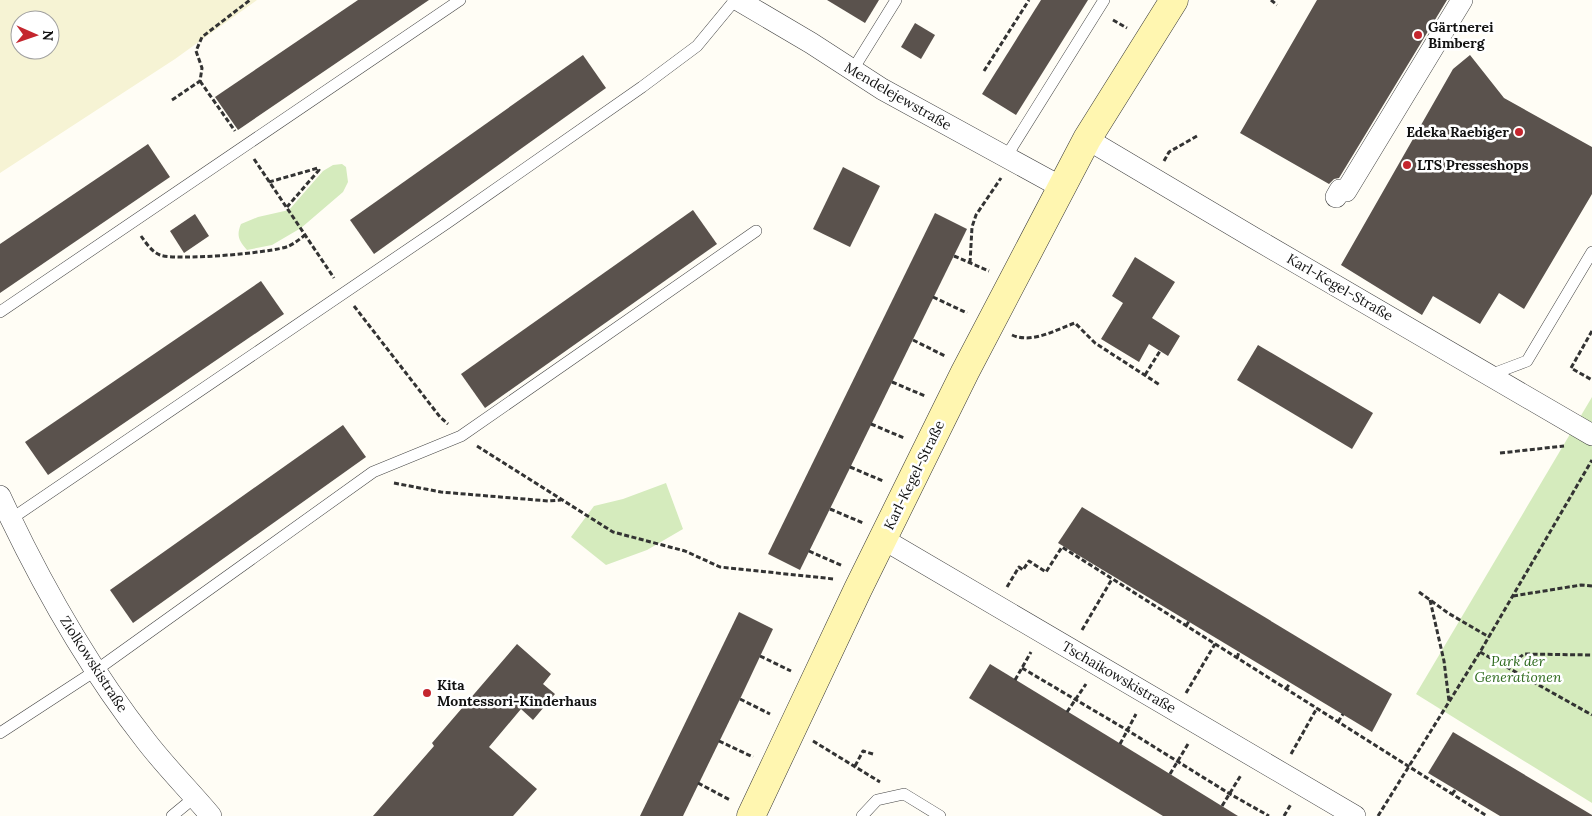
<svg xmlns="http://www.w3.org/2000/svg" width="1592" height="816" font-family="Lora,serif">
<rect width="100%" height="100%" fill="#fffdf5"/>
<path fill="#f6f3d4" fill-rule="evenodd" d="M0,0H257L175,59L0,173ZM20,20H50V50H20Z"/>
<g fill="#d5ebbd">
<path d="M342,164L346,167L348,182L343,192L301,228L272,245L247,250C239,241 236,236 241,224L258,217L289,210L323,171L333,165Z"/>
<polygon points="1592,397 1592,803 1416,694"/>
<polygon points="666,483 683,529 647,550 606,565 571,537 594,506 623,499"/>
</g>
<g fill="#5a524d">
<polygon points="358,0 429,0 238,130 215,97"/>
<polygon points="827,0 879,0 865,23"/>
<polygon points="1041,0 1088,0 1016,115 982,94"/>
<polygon points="1317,0 1447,0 1339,178 1334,179 1329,184 1240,133"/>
<polygon points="915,23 935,35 921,59 901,47"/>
<polygon points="583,55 606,88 374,254 350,220"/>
<polygon points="1470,55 1504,98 1592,147 1592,194 1524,309 1499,293 1480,324 1433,296 1422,315 1341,265 1453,69"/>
<polygon points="148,144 170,177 0,293 0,244"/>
<polygon points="843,167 880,186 850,247 813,229"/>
<polygon points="693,210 717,244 485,408 461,374"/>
<polygon points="935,213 967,229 800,570 768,554"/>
<polygon points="195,214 209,236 184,253 170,231"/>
<polygon points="1135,257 1175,282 1152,318 1180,336 1168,356 1149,344 1139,362 1101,339 1123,303 1112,296"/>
<polygon points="261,281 284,314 48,475 25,442"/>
<polygon points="1258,345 1373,413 1352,449 1237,380"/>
<polygon points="343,425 366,457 133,623 110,590"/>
<polygon points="1082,507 1392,694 1372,732 1058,543"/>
<polygon points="739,612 773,629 740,699 683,816 640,816"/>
<polygon points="517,644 551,674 543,684 555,694 533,720 521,709 489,747 537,789 513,816 373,816 434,746 432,743"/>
<polygon points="990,664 1170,774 1238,816 1163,816 969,698"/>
<polygon points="1453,732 1592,815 1592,816 1500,816 1428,773"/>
</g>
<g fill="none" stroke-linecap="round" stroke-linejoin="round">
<g stroke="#444" stroke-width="12">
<g id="lane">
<polyline points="852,71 896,0"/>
<polyline points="1006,157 1104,0"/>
<polyline points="0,312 460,0"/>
<polyline points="1490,375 1527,361 1592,252"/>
<polyline points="11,519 447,223 642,87 697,46 735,0"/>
<polyline points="0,733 95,671 373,472 461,436 756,231"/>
<polyline points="172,816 195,797"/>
<polyline points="862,816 877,800 904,794 940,816"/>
</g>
</g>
<g stroke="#444" stroke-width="22">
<g id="street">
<polyline points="738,0 811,43 882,89 1061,187"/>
<polyline points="1087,139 1254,238 1592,435"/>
<polyline points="1336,197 1340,190 1346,191 1462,0"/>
<path d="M0,496C40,582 87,666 146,741C166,767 190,791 211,816"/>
<polyline points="883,539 1355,816"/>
</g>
</g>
<g stroke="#333" stroke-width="29">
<polyline id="secondary" points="751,816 858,589 965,372 1087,139 1174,0"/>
</g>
<g stroke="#333" stroke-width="3" stroke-dasharray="5 2.5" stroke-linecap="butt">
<polyline points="1271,0 1277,5"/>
<polyline points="1113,20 1127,28"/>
<polyline points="984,71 1029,0"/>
<polyline points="200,81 235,131"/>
<polyline points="172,100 200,81 202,68 196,51 202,37 250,0"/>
<polyline points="254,159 334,278"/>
<polyline points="1164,161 1169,152 1197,136"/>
<polyline points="269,182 318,168 319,170 287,207"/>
<path d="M141,236C146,243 152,252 160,255C175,261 273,253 289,246C295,243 300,239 305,235"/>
<polyline points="954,256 989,271"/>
<polyline points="970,263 972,227 976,215 1001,178"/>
<polyline points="933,297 967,313"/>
<polyline points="354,306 440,417 448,424"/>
<polyline points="1592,331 1571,368 1592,380"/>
<path d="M1012,335C1032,344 1055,330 1075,323L1095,343L1160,385"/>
<polyline points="913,340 945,356"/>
<polyline points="1145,375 1160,351"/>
<polyline points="892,382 925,396"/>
<polyline points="871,424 904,438"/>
<polyline points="477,446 613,532 685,551 720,567 834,579"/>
<polyline points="1500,453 1564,446"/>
<polyline points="850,467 883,481"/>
<polyline points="394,483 441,492 548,501 561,500"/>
<polyline points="830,509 863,523"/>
<polyline points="809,551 843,566"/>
<polyline points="1007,587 1019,567 1023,570 1029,561 1046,572 1062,547 1487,816"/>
<polyline points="1419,592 1448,613 1489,637"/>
<polyline points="1513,596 1581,585 1592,586"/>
<polyline points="1430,600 1444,661 1449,701"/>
<polyline points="1186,626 1189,621"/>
<polyline points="1082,630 1112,579"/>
<polyline points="1480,652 1592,715"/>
<polyline points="760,656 791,671"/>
<polyline points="1237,658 1239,652"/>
<polyline points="1507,667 1524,654 1592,655"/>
<polyline points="1022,668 1127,730 1230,794 1269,816"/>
<polyline points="1015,680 1031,652"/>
<polyline points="1286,689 1290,683"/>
<polyline points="1186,693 1215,644"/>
<polyline points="740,699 770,714"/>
<polyline points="1067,712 1086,684"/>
<polyline points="1338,722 1343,714"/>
<polyline points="719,741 753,757"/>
<polyline points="813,741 880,782"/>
<polyline points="1120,744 1136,714"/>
<polyline points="1291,754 1317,708"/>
<polyline points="855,766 863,751 873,754"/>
<polyline points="1170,774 1188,744"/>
<polyline points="698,783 730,800"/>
<polyline points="1452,794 1456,789"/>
<polyline points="1222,806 1241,775"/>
<polyline points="1284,816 1291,804"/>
<polyline points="1378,816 1480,652 1592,460"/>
</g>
<use href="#lane" stroke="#fff" stroke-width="11"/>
<use href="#street" stroke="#fff" stroke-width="21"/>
<use href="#secondary" stroke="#fff6b0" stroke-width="28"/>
</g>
<g fill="#c4262e" stroke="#fff" stroke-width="2">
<circle cx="1418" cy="35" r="5"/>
<circle cx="1519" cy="132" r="5"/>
<circle cx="1407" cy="165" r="5"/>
<circle cx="427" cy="693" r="5"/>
</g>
<g text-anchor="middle" stroke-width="5" stroke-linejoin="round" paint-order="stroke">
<g font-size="14" font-weight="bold" fill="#111" stroke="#fff" text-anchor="start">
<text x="1428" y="32">Gärtnerei<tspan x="1428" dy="16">Bimberg</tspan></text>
<text x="1509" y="137" text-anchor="end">Edeka Raebiger</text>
<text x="1417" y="170">LTS Presseshops</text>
<text x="437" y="690">Kita<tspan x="437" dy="16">Montessori-Kinderhaus</tspan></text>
</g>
<g font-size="14" fill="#111" stroke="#fff">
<text transform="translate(898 96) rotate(30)" y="5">Mendelejewstraße</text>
<text transform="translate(1340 287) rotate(30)" y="5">Karl-Kegel-Straße</text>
<text transform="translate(914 475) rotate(-64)" y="5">Karl-Kegel-Straße</text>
<text transform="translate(94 664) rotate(57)" y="5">Ziolkowskistraße</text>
<text transform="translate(1119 677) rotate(30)" y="5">Tschaikowskistraße</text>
</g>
<g font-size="14" font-style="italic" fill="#2f6b1f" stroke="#fff">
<text x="1518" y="666">Park der<tspan x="1518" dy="16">Generationen</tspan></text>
</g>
</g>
<g transform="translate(35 35) rotate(92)"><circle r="24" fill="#ffffff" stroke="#a0a0a0"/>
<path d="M0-4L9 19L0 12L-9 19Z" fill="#c4262e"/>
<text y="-8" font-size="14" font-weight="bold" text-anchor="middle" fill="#111111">N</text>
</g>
</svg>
